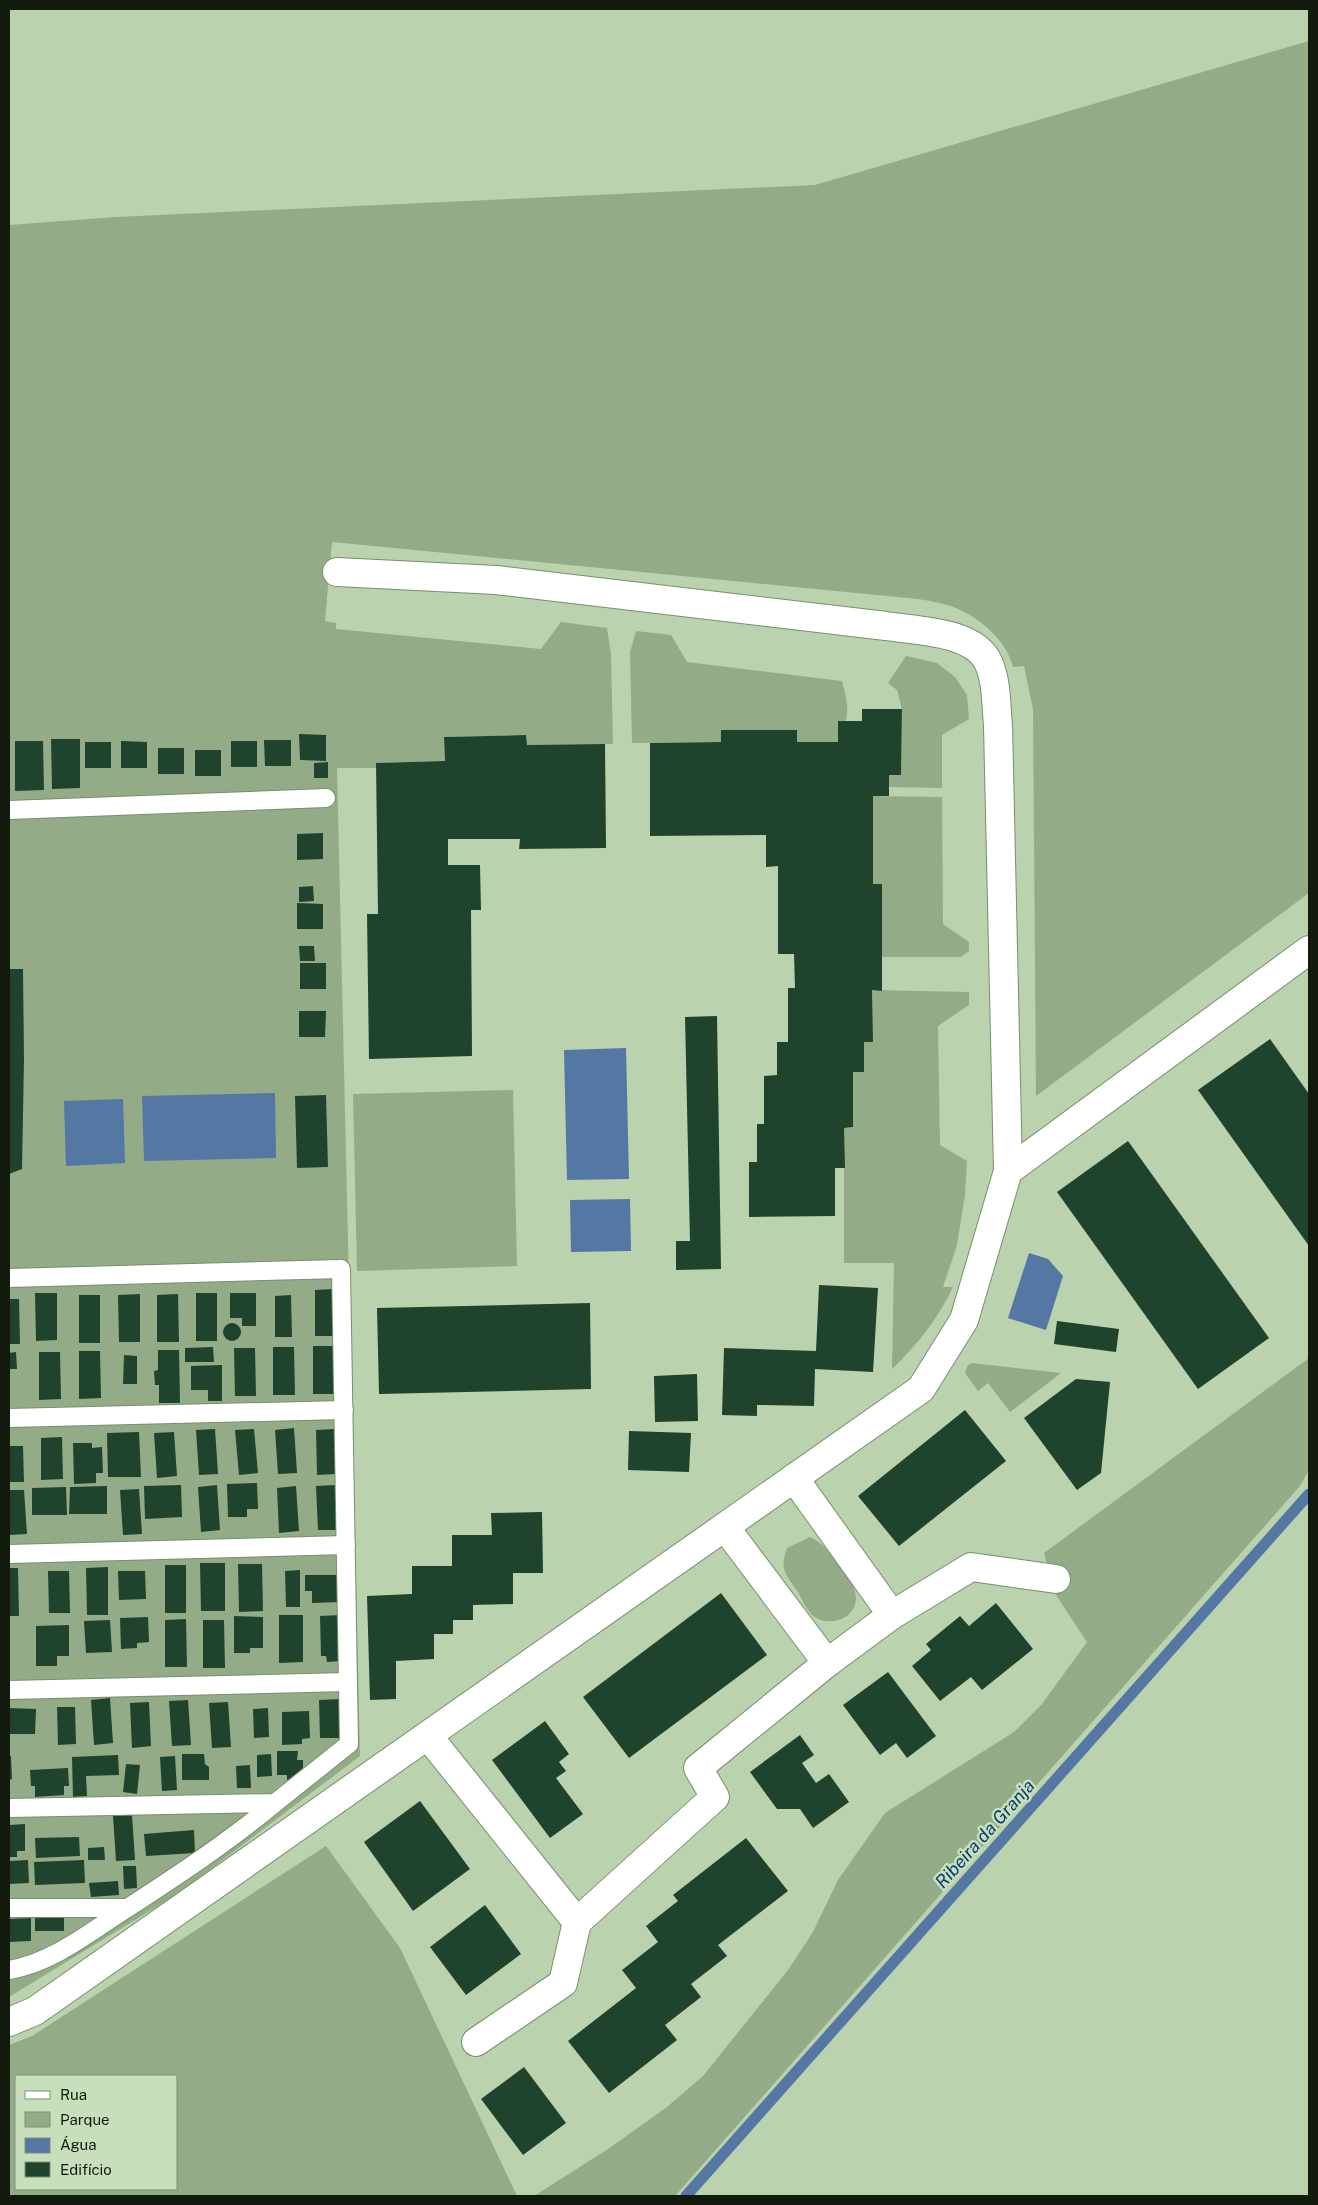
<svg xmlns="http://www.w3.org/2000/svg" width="1318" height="2205" font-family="'Public Sans',sans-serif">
<rect width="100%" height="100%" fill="#bad2ae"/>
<g fill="#93ac87" fill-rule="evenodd">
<path d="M1309,41V893L1036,1096L1033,709L1024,666L1013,667C1007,641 980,618 956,608C944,603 930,601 918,599L332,542L325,621L336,623V629L541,649L561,622L607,628L611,654L613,744L527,745L526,735L444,737L445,761L376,763V768H337L360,1756L179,1893L9,1997V225L116,217L815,185Z"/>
<path d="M636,631L671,635L687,662L842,681C849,708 850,716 838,742H797V730H721V742L632,743L630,652Z"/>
<polygon points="906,656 937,663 955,677 967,695 969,719 942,735 942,788 889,787 889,775 901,775 902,709 897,690 888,683"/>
<polygon points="873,796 942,797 943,924 969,942 969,951 961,957 882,957 882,884 873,884"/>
<path d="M872,990L969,992V1005L938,1026L940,1145L967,1161L965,1195L957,1245L943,1287H953C938,1319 917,1345 892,1369L894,1263H844V1128L853,1127V1072H864V1042H872Z"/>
<polygon points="513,1090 517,1266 357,1271 353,1094"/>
<polygon points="1309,1358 1309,1470 1300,1486 675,2196 534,2196 608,2149 667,2107 703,2076 788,1970 813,1932 838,1880 885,1813 1014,1732 1042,1704 1087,1642 1054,1592 1044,1553"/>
<polygon points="972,1363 1061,1373 1010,1412 988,1383 978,1391 965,1373 968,1365"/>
<path d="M810,1537C823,1543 828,1551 837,1562C845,1573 856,1584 856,1599C855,1620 827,1628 812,1615C806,1609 802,1599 798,1592C786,1575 779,1569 787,1548Z"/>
<path d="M326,1846L400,1948L517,2196H9V2045L32,2036ZM16,2076H176V2189H16Z"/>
</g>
<g fill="#5477a4">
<polygon points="626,1048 629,1179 567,1180 564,1050"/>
<polygon points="275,1093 276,1158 144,1161 142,1096"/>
<polygon points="123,1099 125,1163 66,1166 64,1101"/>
<polygon points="630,1199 631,1251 571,1252 570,1200"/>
<polygon points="1029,1253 1048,1259 1063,1276 1046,1330 1008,1318"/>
</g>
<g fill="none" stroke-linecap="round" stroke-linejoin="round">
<polyline stroke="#5477a4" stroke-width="11" points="686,2196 1309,1494"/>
</g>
<g fill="#20432d">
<polygon points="862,709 902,709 901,775 889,775 889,796 873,796 873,884 882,884 882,991 872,990 873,1042 864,1042 864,1072 853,1072 853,1127 844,1128 845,1168 835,1168 835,1216 749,1217 749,1162 757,1162 757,1124 764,1124 764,1076 777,1075 777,1042 788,1042 788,988 795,988 794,954 778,954 778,866 766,867 766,835 650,836 650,743 721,742 721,730 797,730 797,742 838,742 838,721 862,721"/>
<polygon points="299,734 326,735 326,761 300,760"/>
<polygon points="526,735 527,745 605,744 606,848 519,849 520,839 448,839 448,865 480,865 481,910 471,910 472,1056 369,1059 367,914 378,914 376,763 445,761 444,737"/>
<polygon points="51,739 80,739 80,788 52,789"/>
<polygon points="264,740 291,740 291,766 265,766"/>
<polygon points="15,741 43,741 44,790 15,791"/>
<polygon points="121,741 147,742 147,768 121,768"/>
<rect x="231" y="741" width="26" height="26"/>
<rect x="85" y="742" width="26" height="26"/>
<rect x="158" y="748" width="26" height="26"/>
<rect x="195" y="750" width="26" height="26"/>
<polygon points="328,762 328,778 314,778 314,763"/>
<polygon points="323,833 323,859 297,860 297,834"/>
<polygon points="313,886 314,901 299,902 299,887"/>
<polygon points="297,903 323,904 323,929 297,929"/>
<polygon points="299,946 314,946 315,961 300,961"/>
<rect x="300" y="963" width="26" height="26"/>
<polygon points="9,969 23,969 24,1059 22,1169 9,1174"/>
<polygon points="299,1011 326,1011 325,1037 299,1037"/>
<polygon points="717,1016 721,1269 676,1270 676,1241 690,1241 685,1017"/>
<polygon points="1270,1039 1309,1094 1309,1246 1198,1090"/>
<polygon points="326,1095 328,1167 297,1168 295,1096"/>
<polygon points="1128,1141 1269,1338 1198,1389 1057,1192"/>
<polygon points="819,1285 878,1288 873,1372 815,1369 814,1406 757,1405 757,1416 722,1415 724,1348 816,1351"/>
<polygon points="334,1289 334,1336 315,1336 315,1290"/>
<polygon points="35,1293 57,1293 57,1340 36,1341"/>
<rect x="196" y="1293" width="21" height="48"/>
<polygon points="230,1293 256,1293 256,1326 242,1326 242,1318 230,1318"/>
<polygon points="140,1294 140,1342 119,1342 118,1295"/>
<polygon points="178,1294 179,1342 157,1342 157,1295"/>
<rect x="79" y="1295" width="21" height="48"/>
<polygon points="291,1295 292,1337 275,1337 275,1296"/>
<polygon points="9,1299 19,1299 20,1344 9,1344"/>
<polygon points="590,1303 591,1389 379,1394 377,1308"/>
<polygon points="1057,1321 1119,1329 1116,1352 1054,1344"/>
<circle cx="232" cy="1332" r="9"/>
<polygon points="313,1346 334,1346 335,1394 313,1394"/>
<polygon points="213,1347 214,1362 185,1362 185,1348"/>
<polygon points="273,1347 294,1347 295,1395 273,1395"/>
<polygon points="234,1348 255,1348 256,1396 235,1396"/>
<polygon points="158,1350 179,1350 180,1403 159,1403 159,1385 155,1385 154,1371 158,1370"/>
<polygon points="79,1351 100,1351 101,1398 79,1399"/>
<polygon points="16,1352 17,1369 9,1369 9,1353"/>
<polygon points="39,1352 60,1352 61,1399 39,1400"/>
<polygon points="124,1355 137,1356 137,1384 123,1384"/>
<polygon points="222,1365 222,1401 208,1401 208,1390 191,1390 191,1366"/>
<polygon points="697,1374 698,1421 655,1422 654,1376"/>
<polygon points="1076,1379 1110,1382 1101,1473 1077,1490 1024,1418"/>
<polygon points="965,1410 1006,1461 899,1546 858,1496"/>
<polygon points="294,1428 297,1473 278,1474 275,1430"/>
<polygon points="215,1429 218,1474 199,1475 196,1430"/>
<polygon points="254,1429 258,1473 239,1475 235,1430"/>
<polygon points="334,1429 336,1474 317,1475 316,1430"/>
<polygon points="629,1431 691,1433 689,1472 628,1470"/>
<polygon points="139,1432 141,1477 108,1477 107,1433"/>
<polygon points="174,1432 177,1476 157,1478 154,1433"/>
<polygon points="62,1437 63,1479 41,1480 41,1438"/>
<polygon points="73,1443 92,1443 92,1448 102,1447 103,1473 96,1473 96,1483 74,1484"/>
<polygon points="9,1446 23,1446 24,1482 9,1482"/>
<polygon points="257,1483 258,1509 247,1509 247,1517 228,1517 227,1484"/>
<polygon points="181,1485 182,1517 145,1519 144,1486"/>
<polygon points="217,1485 220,1530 201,1532 198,1487"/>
<polygon points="335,1485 337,1530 318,1530 316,1486"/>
<polygon points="107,1486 107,1514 69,1514 70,1487"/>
<polygon points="296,1486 299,1531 279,1533 277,1488"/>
<polygon points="66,1487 67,1515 32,1515 32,1488"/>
<polygon points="139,1489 142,1534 123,1535 120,1490"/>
<polygon points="9,1490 24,1490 27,1534 9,1535"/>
<polygon points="542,1512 543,1573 513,1573 513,1604 473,1605 473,1620 453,1620 453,1634 434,1634 434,1659 396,1661 396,1699 370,1700 367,1596 412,1594 412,1566 452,1566 452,1535 492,1535 491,1513"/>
<polygon points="200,1563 225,1563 225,1611 201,1611"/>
<polygon points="238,1564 262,1564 263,1611 239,1612"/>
<rect x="165" y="1565" width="21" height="48"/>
<polygon points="108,1567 108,1615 87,1615 86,1568"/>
<polygon points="9,1568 18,1568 19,1616 9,1616"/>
<polygon points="300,1570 300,1607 286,1607 285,1571"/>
<polygon points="48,1571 69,1571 70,1613 49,1613"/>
<polygon points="118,1571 145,1571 146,1599 119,1600"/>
<polygon points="305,1575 340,1575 340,1602 312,1603 312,1591 305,1591"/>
<polygon points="721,1593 767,1655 629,1758 583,1697"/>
<polygon points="996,1603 1033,1649 982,1690 971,1677 940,1701 912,1666 931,1650 926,1644 960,1616 969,1626"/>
<polygon points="279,1615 303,1615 303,1662 279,1663"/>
<polygon points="341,1615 342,1661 327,1662 326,1656 321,1656 320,1616"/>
<polygon points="234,1616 263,1617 263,1648 250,1648 250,1653 234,1653"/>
<polygon points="148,1617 149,1642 137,1643 137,1648 121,1649 120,1618"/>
<polygon points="186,1619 187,1667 165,1667 165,1620"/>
<polygon points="110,1620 112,1652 86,1653 84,1621"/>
<polygon points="203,1620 224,1620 225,1668 203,1668"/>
<polygon points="69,1625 69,1656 57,1656 57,1666 36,1666 36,1626"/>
<polygon points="888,1672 936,1736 907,1758 896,1743 880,1755 843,1705"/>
<polygon points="110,1698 113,1743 94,1745 91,1700"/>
<polygon points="340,1699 341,1738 320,1738 319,1700"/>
<polygon points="188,1700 191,1745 172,1746 169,1701"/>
<polygon points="149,1702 151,1746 132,1748 130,1703"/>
<polygon points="228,1702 231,1747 212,1748 209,1703"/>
<polygon points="57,1707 75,1707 76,1744 58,1745"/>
<polygon points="9,1708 36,1709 35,1734 9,1734"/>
<polygon points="268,1708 269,1737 254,1738 253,1709"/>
<polygon points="309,1711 310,1738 302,1739 302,1744 282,1745 282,1712"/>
<polygon points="545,1721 569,1754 559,1762 566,1771 556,1778 583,1814 550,1838 492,1760"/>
<polygon points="800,1735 814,1755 802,1763 816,1783 829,1774 849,1802 813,1828 800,1809 777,1809 750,1772"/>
<polygon points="277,1751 298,1751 297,1760 303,1760 303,1774 295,1775 295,1779 287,1780 287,1775 277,1775"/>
<polygon points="182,1754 204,1754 205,1764 209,1767 209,1780 182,1780"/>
<polygon points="271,1754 272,1776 257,1777 257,1755"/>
<polygon points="118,1755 119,1775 86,1776 87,1796 73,1797 72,1757"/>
<polygon points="9,1756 11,1756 12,1779 9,1780"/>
<polygon points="175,1756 177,1790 162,1791 160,1757"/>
<polygon points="126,1764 140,1765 137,1794 123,1792"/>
<polygon points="250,1765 251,1788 237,1788 236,1766"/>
<polygon points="68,1768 69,1786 64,1786 64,1795 35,1797 35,1786 31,1786 30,1770"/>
<polygon points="420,1801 470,1869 413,1911 364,1842"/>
<polygon points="132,1815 135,1860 116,1861 113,1816"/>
<polygon points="25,1824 25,1851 17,1851 17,1857 9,1857 9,1825"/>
<polygon points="194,1830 195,1853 146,1856 144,1834"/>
<polygon points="79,1837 80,1856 36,1858 35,1838"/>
<polygon points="746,1838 788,1891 718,1945 727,1956 691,1984 701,1997 665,2025 677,2040 609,2093 568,2041 636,1988 622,1970 658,1942 646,1926 678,1901 673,1895"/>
<polygon points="104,1847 105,1860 88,1860 88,1848"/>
<polygon points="28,1860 29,1883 9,1884 9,1861"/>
<polygon points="84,1860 85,1883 35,1885 34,1862"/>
<polygon points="123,1866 136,1866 137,1888 124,1889"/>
<polygon points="118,1881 119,1895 91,1897 89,1883"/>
<polygon points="485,1905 521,1954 466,1995 430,1947"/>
<rect x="35" y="1917" width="29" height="14"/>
<polygon points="31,1918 31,1941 9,1942 9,1919"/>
<polygon points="524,2067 566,2123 523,2155 481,2099"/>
</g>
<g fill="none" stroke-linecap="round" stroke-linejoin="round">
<g stroke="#788f6d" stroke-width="20">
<g id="lane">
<polyline points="9,810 326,798"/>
<polyline points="9,1278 341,1269 349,1744 275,1803 9,1808"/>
<polyline points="9,1418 344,1410"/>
<polyline points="9,1554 346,1545"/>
<polyline points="9,1690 348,1682"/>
<polyline points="9,1908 127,1908"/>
<path d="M9,1970C52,1963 90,1932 126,1909C178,1875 227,1843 275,1803"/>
</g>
</g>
<g stroke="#788f6d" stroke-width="30">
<g id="street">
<polyline points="1008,1171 1309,950"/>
<polyline points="725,1527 827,1663 892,1615 794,1478"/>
<polyline points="892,1615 971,1567 1056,1579"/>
<polyline points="428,1736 577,1922 715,1797 698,1768 827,1663"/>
<path d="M9,2022L35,2011L921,1389L964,1320L1008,1171L998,725C996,706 997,683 989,664C976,631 917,631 886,626L496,580L337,572"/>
<polyline points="476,2042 563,1983 577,1922"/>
</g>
</g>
<use href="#lane" stroke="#fff" stroke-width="18"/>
<use href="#street" stroke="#fff" stroke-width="28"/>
</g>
<g text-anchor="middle" stroke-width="5" stroke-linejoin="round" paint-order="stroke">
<g font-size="18" font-style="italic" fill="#083c76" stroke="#c7dfbb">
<text transform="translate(985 1834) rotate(-48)" y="6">Ribeira da Granja</text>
</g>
</g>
<rect width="1318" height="2205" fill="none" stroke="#121a0d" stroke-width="20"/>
<rect x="15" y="2075" width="162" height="115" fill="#c7dfbb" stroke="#7f9075"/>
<rect x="25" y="2091" width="25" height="8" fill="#ffffff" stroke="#7f9075"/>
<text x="60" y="2100" font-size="15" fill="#121a0d">Rua</text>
<rect x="25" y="2112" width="25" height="15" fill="#93ac87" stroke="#7f9075"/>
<text x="60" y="2125" font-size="15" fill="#121a0d">Parque</text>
<rect x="25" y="2138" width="25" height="15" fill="#5477a4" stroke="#7f9075"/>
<text x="60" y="2150" font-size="15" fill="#121a0d">Água</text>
<rect x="25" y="2162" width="25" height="15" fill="#20432d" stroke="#7f9075"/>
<text x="60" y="2175" font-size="15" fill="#121a0d">Edifício</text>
</svg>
